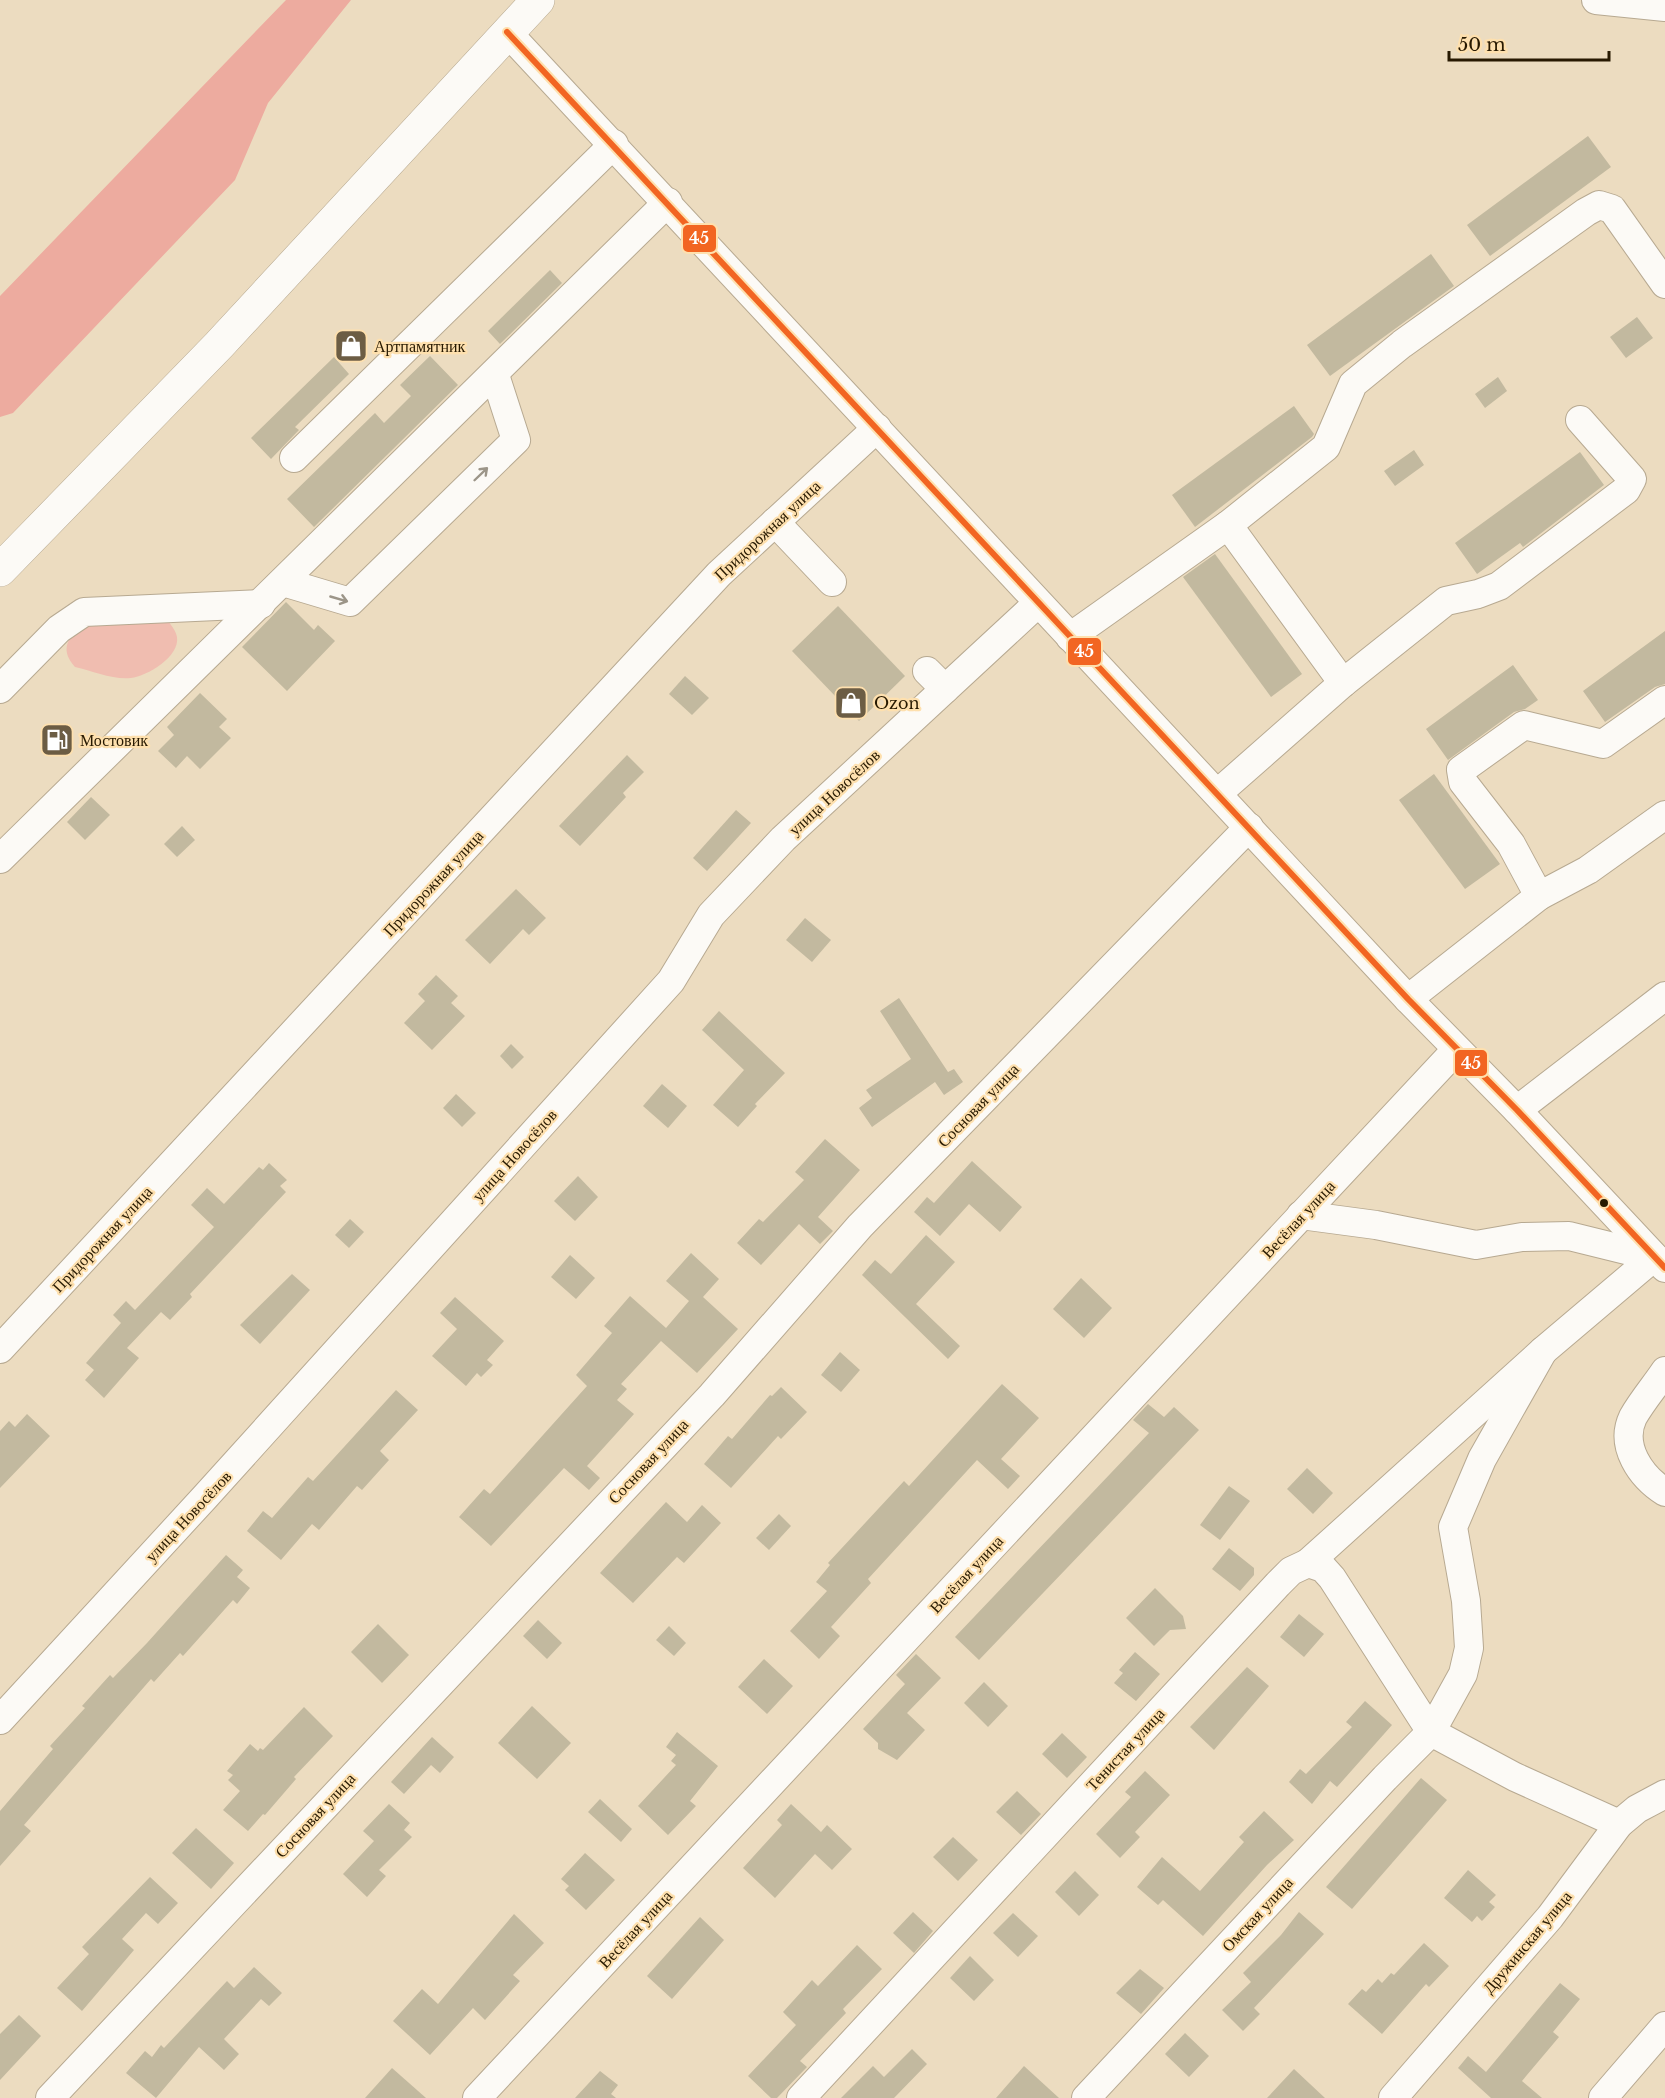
<svg xmlns="http://www.w3.org/2000/svg" width="1665" height="2098" font-family="'Libre Baskerville',serif">
<rect width="100%" height="100%" fill="#ecdcc0"/>
<path fill="#f0bdb0" d="M168,621C171,625 176,631 177,637C180,657 147,676 131,678C113,680 93,671 75,667C61,651 66,641 79,626Z"/>
<polygon fill="#edab9f" points="286,0 351,0 268,103 235,180 13,413 0,417 0,296"/>
<g fill="#c2b99f">
<polygon points="1588,136 1611,167 1490,256 1467,225"/>
<polygon points="1431,254 1454,286 1330,376 1307,345"/>
<polygon points="550,270 562,283 500,344 488,331"/>
<polygon points="1637,317 1653,338 1626,358 1610,337"/>
<polygon points="430,356 458,385 314,527 287,499 375,413 384,423 411,396 400,385"/>
<polygon points="334,357 349,374 295,427 299,430 271,459 251,438"/>
<polygon points="1498,377 1507,391 1485,408 1475,394"/>
<polygon points="1294,406 1314,434 1312,437 1195,527 1172,495"/>
<polygon points="1414,450 1424,465 1395,486 1384,471"/>
<polygon points="1580,452 1604,485 1523,547 1520,543 1477,574 1455,543"/>
<polygon points="1215,554 1302,674 1271,697 1183,577"/>
<polygon points="286,602 314,630 318,625 335,641 287,691 242,647"/>
<polygon points="838,606 905,676 859,721 792,651"/>
<polygon points="1665,631 1665,684 1655,687 1605,722 1583,691"/>
<polygon points="1513,665 1538,700 1525,709 1514,712 1448,760 1426,729"/>
<polygon points="685,676 709,698 692,715 669,694"/>
<polygon points="200,693 227,719 219,727 231,738 200,769 187,756 176,768 158,751 174,735 167,727"/>
<polygon points="627,755 644,772 623,793 626,797 580,846 559,826"/>
<polygon points="1434,774 1500,864 1465,889 1399,800"/>
<polygon points="91,797 110,815 85,840 67,822"/>
<polygon points="736,810 751,823 707,871 693,858"/>
<polygon points="182,826 195,840 177,857 164,844"/>
<polygon points="516,889 546,918 529,935 523,929 490,964 465,940"/>
<polygon points="805,918 831,940 812,962 786,940"/>
<polygon points="436,975 458,996 451,1003 465,1016 432,1050 404,1023 425,1001 418,994"/>
<polygon points="899,998 948,1072 954,1069 963,1082 944,1095 935,1082 872,1127 859,1108 872,1098 866,1090 911,1059 880,1011"/>
<polygon points="719,1011 785,1073 755,1104 757,1106 738,1127 713,1105 744,1070 702,1030"/>
<polygon points="511,1044 524,1057 512,1069 500,1056"/>
<polygon points="662,1084 687,1106 668,1128 643,1106"/>
<polygon points="456,1094 476,1113 462,1127 443,1108"/>
<polygon points="825,1139 860,1170 818,1217 833,1231 820,1244 799,1224 761,1265 737,1243 759,1219 763,1222 804,1180 795,1172"/>
<polygon points="972,1161 1022,1207 1000,1232 969,1204 940,1236 914,1212 927,1197 934,1203"/>
<polygon points="269,1163 287,1180 280,1186 286,1192 190,1294 192,1297 170,1320 161,1312 127,1348 139,1358 104,1398 85,1380 94,1370 86,1363 121,1323 113,1315 126,1301 135,1310 214,1227 191,1205 207,1188 224,1204 259,1167 263,1170"/>
<polygon points="578,1176 598,1197 575,1221 554,1201"/>
<polygon points="350,1219 364,1232 349,1248 335,1235"/>
<polygon points="926,1235 955,1262 916,1304 960,1346 948,1359 862,1275 875,1260 891,1274"/>
<polygon points="691,1253 719,1279 703,1297 738,1329 697,1373 661,1341 621,1384 627,1389 617,1400 634,1414 587,1466 600,1478 589,1490 564,1468 491,1546 459,1517 484,1489 490,1494 587,1386 576,1375 612,1333 604,1326 630,1296 666,1328 689,1301 666,1281"/>
<polygon points="570,1255 595,1278 576,1299 551,1277"/>
<polygon points="292,1274 310,1290 260,1344 240,1325"/>
<polygon points="1081,1278 1112,1308 1084,1338 1053,1309"/>
<polygon points="455,1297 504,1341 487,1360 493,1365 481,1377 477,1373 466,1386 432,1356 457,1329 440,1313"/>
<polygon points="840,1352 860,1370 841,1392 821,1375"/>
<polygon points="1002,1384 1039,1418 1001,1459 1020,1476 1008,1489 977,1460 868,1579 871,1583 831,1627 840,1636 819,1659 790,1631 827,1591 816,1582 830,1565 828,1563 904,1481 909,1486"/>
<polygon points="781,1387 807,1412 781,1439 778,1436 731,1488 704,1464 728,1436 732,1439 770,1395 772,1396"/>
<polygon points="396,1390 418,1410 380,1451 389,1460 362,1490 357,1486 319,1530 312,1524 281,1560 247,1531 263,1511 272,1518 308,1477 313,1481"/>
<polygon points="1148,1404 1164,1417 1174,1407 1199,1430 979,1660 955,1637 1149,1433 1133,1420"/>
<polygon points="27,1414 50,1436 0,1488 0,1431 9,1421 15,1427"/>
<polygon points="1307,1468 1333,1493 1313,1514 1287,1489"/>
<polygon points="1229,1486 1250,1501 1220,1540 1200,1525"/>
<polygon points="666,1502 687,1522 702,1505 721,1523 684,1563 677,1557 633,1603 600,1573"/>
<polygon points="779,1514 791,1526 769,1550 756,1538"/>
<polygon points="1229,1548 1254,1568 1254,1575 1240,1591 1212,1569"/>
<polygon points="226,1555 243,1570 237,1577 250,1588 237,1604 233,1600 183,1656 180,1653 154,1682 151,1679 24,1825 31,1831 0,1866 0,1811 53,1749 50,1746 85,1708 82,1706 110,1675 113,1678 147,1643"/>
<polygon points="1155,1588 1183,1616 1186,1629 1170,1630 1154,1646 1126,1618"/>
<polygon points="1299,1614 1324,1634 1304,1657 1280,1637"/>
<polygon points="538,1620 562,1643 547,1659 523,1636"/>
<polygon points="378,1624 409,1655 382,1683 351,1652"/>
<polygon points="669,1626 686,1643 674,1656 656,1640"/>
<polygon points="1135,1652 1160,1674 1136,1701 1114,1683 1123,1673 1119,1670"/>
<polygon points="916,1654 941,1678 907,1713 925,1730 897,1760 878,1749 878,1743 863,1729 905,1684 896,1675"/>
<polygon points="764,1659 793,1686 767,1714 738,1687"/>
<polygon points="1247,1667 1269,1686 1214,1750 1190,1727"/>
<polygon points="984,1682 1008,1706 988,1727 964,1703"/>
<polygon points="1365,1701 1392,1725 1337,1787 1330,1781 1312,1804 1289,1782 1300,1769 1306,1774 1352,1727 1346,1722"/>
<polygon points="532,1706 571,1743 537,1779 498,1743"/>
<polygon points="304,1707 333,1736 294,1777 296,1779 265,1815 263,1814 248,1831 223,1810 240,1791 228,1780 233,1775 227,1771 250,1744 258,1751 260,1748 263,1750"/>
<polygon points="677,1732 718,1766 690,1801 696,1806 668,1835 638,1806 676,1765 671,1761 676,1755 666,1747"/>
<polygon points="1062,1733 1087,1757 1067,1778 1042,1754"/>
<polygon points="432,1737 454,1757 440,1773 431,1765 404,1794 391,1782"/>
<polygon points="1145,1771 1170,1795 1135,1832 1140,1837 1120,1858 1096,1834 1131,1797 1125,1792"/>
<polygon points="1421,1778 1447,1800 1352,1909 1326,1887"/>
<polygon points="1017,1791 1041,1814 1021,1835 996,1812"/>
<polygon points="600,1799 632,1829 621,1842 588,1812"/>
<polygon points="389,1804 410,1823 404,1830 412,1837 379,1870 386,1876 367,1897 343,1874 374,1841 363,1831"/>
<polygon points="791,1804 821,1832 827,1825 852,1849 832,1870 815,1854 775,1898 743,1868 782,1825 777,1820"/>
<polygon points="1264,1811 1294,1840 1267,1865 1203,1936 1163,1900 1158,1905 1137,1887 1162,1857 1200,1891 1244,1842 1239,1837"/>
<polygon points="196,1828 234,1863 211,1889 172,1853"/>
<polygon points="953,1837 978,1860 958,1881 933,1857"/>
<polygon points="585,1853 615,1880 586,1910 565,1890 569,1886 561,1879"/>
<polygon points="1468,1870 1496,1895 1489,1902 1495,1907 1482,1921 1477,1916 1472,1922 1444,1898"/>
<polygon points="1075,1871 1099,1895 1079,1916 1055,1892"/>
<polygon points="150,1877 178,1903 158,1924 146,1913 122,1939 134,1950 82,2011 57,1988 89,1954 82,1947"/>
<polygon points="913,1912 933,1931 914,1953 893,1933"/>
<polygon points="1299,1912 1324,1934 1254,2008 1260,2014 1243,2031 1222,2010 1251,1982 1243,1973 1281,1935"/>
<polygon points="1013,1913 1038,1936 1018,1957 993,1933"/>
<polygon points="514,1914 544,1943 513,1975 520,1981 485,2020 473,2008 430,2055 393,2021 422,1989 438,2004"/>
<polygon points="700,1917 724,1940 672,1999 647,1976"/>
<polygon points="1424,1943 1449,1966 1429,1987 1426,1984 1382,2034 1348,2004 1362,1989 1366,1992 1378,1979 1382,1983 1391,1973 1394,1975"/>
<polygon points="857,1945 882,1969 843,2009 846,2013 800,2061 807,2067 777,2098 771,2098 748,2076 796,2025 783,2012 812,1980 818,1986"/>
<polygon points="970,1956 994,1980 974,2001 950,1978"/>
<polygon points="254,1967 282,1993 269,2006 261,1999 224,2039 239,2054 224,2070 199,2047 156,2098 126,2073 145,2051 152,2057 161,2045 164,2048 227,1981 234,1988"/>
<polygon points="1140,1969 1164,1988 1141,2014 1116,1993"/>
<polygon points="1560,1983 1580,1999 1553,2032 1559,2037 1522,2081 1542,2098 1491,2098 1458,2068 1468,2056 1486,2072"/>
<polygon points="19,2015 41,2036 0,2080 0,2034"/>
<polygon points="1185,2033 1209,2056 1189,2077 1165,2054"/>
<polygon points="912,2049 927,2064 894,2098 841,2098 873,2066 884,2077"/>
<polygon points="1024,2066 1059,2098 996,2098"/>
<polygon points="392,2068 426,2098 365,2098"/>
<polygon points="1294,2069 1325,2098 1267,2098"/>
<polygon points="600,2071 618,2085 611,2094 616,2098 575,2098"/>
</g>
<g fill="none" stroke-linecap="round" stroke-linejoin="round">
<g stroke="#b7a991" stroke-width="30">
<g id="minor">
<polyline points="1596,0 1665,7"/>
<polyline points="507,32 1408,999 1517,1110 1665,1268"/>
<polyline points="294,458 614,144"/>
<polyline points="775,522 832,582"/>
<polyline points="1228,525 1343,683"/>
<polyline points="283,582 350,602 516,440 495,375"/>
<polyline points="1070,637 1228,525 1326,447 1353,384 1402,344 1586,212 1599,205 1612,209 1665,284"/>
<polyline points="927,671 945,689"/>
<polyline points="0,689 59,629 84,612 261,604"/>
<polyline points="1218,793 1343,683 1446,601 1478,594 1499,586 1626,490 1632,479 1580,420"/>
<polyline points="0,859 668,202"/>
<polyline points="1539,896 1588,870 1665,815"/>
<polyline points="1408,999 1539,896 1511,844 1463,782 1461,770 1524,725 1603,744 1665,700"/>
<polyline points="1517,1110 1665,996"/>
<polyline points="1301,1215 1376,1225 1476,1245 1522,1237 1569,1236 1654,1257"/>
<polyline points="0,1349 719,574 877,428"/>
<path d="M1665,1371C1655,1386 1642,1401 1633,1417C1619,1446 1641,1477 1665,1492"/>
<polyline points="1308,1563 1543,1351 1654,1257"/>
<polyline points="0,1720 205,1497 671,981 711,915 783,839 1038,603"/>
<polyline points="50,2098 712,1395 860,1226 1249,827"/>
<polyline points="477,2098 1456,1050"/>
<polyline points="801,2098 1278,1584 1291,1571 1308,1563 1323,1568 1332,1578 1431,1732 1515,1777 1619,1824"/>
<polyline points="1086,2098 1385,1778 1431,1732 1463,1674 1469,1648 1466,1601 1453,1527 1482,1459 1543,1351"/>
<polyline points="1393,2098 1550,1917 1619,1824 1637,1809 1665,1794"/>
<polyline points="1603,2098 1665,2026"/>
</g>
</g>
<g stroke="#b7a991" stroke-width="34">
<polyline id="major" points="0,570 219,345 538,0"/>
</g>
<use href="#minor" stroke="#fcfaf6" stroke-width="28"/>
<use href="#major" stroke="#fcfaf6" stroke-width="33"/>
<g stroke="#fee0ae" stroke-width="10">
<polyline id="bus-1" points="507,32 1408,999 1517,1110 1665,1268"/>
</g>
<use href="#bus-1" stroke="#f26522" stroke-width="6"/>
</g>
<defs><path id="oneway-shaft" d="M-6 0H5M1.5-3L5.5 0L1.5 3" fill="none" stroke-width="1.6" stroke-linecap="round" stroke-linejoin="round" transform="scale(1.5)"/></defs>
<g stroke="#9c9588">
<use href="#oneway-shaft" transform="translate(481 474) rotate(-44)"/>
<use href="#oneway-shaft" transform="translate(339 599) rotate(16)"/>
</g>
<defs>
<g id="shop-square" transform="scale(1.725)"><rect x="-9" y="-9" width="18" height="18" rx="4" fill="#6c5d44" stroke="#fee0ae"/><path d="M-5-2.5h2.3a2.7 3.5 0 0 1 5.4 0H5L5.5 6h-11ZM-1.5-2.5h3a1.5 2.3 0 0 0-3 0Z" fill="#fff"/></g>
<g id="fuel-square" transform="scale(1.725)"><rect x="-9" y="-9" width="18" height="18" rx="4" fill="#6c5d44" stroke="#fee0ae"/><path d="M-5.5-6h7V0h2V4h1.3V-2.5L3-4.5l.8-.8L6-3V5H2.5V1h-1V6h-7ZM-4.2-4.7v3.2H.2V-4.7Z" fill="#fff"/></g>
</defs>
<g fill-rule="evenodd">
<use href="#shop-square" x="351" y="346"/>
<use href="#shop-square" x="851" y="703"/>
<use href="#fuel-square" x="57" y="740"/>
</g>
<circle fill="#271901" stroke="#fee0ae" stroke-width="2" cx="1604" cy="1203" r="5"/>
<g text-anchor="middle" stroke-width="4.5" stroke-linejoin="round" paint-order="stroke">
<g font-size="16" fill="#271901" stroke="#fee0ae" text-anchor="start">
<text x="374" y="352">Артпамятник</text>
<text x="874" y="709">Ozon</text>
<text x="80" y="746">Мостовик</text>
</g>
<g font-size="16" fill="#271901" stroke="#fee0ae">
<text transform="translate(767 530) rotate(-43)" y="6">Придорожная улица</text>
<text transform="translate(834 792) rotate(-43)" y="6">улица Новосёлов</text>
<text transform="translate(433 883) rotate(-47)" y="6">Придорожная улица</text>
<text transform="translate(978 1105) rotate(-46)" y="6">Сосновая улица</text>
<text transform="translate(514 1155) rotate(-48)" y="6">улица Новосёлов</text>
<text transform="translate(1298 1219) rotate(-47)" y="6">Весёлая улица</text>
<text transform="translate(102 1239) rotate(-47)" y="6">Придорожная улица</text>
<text transform="translate(648 1461) rotate(-47)" y="6">Сосновая улица</text>
<text transform="translate(188 1516) rotate(-47)" y="6">улица Новосёлов</text>
<text transform="translate(966 1574) rotate(-47)" y="6">Весёлая улица</text>
<text transform="translate(1125 1749) rotate(-47)" y="6">Тенистая улица</text>
<text transform="translate(315 1815) rotate(-47)" y="6">Сосновая улица</text>
<text transform="translate(1257 1914) rotate(-47)" y="6">Омская улица</text>
<text transform="translate(635 1929) rotate(-47)" y="6">Весёлая улица</text>
<text transform="translate(1527 1942) rotate(-50)" y="6">Дружинская улица</text>
</g>
</g>
<g stroke="#fee0ae" stroke-width="2">
<rect x="682" y="224" width="35" height="29" rx="6" fill="#f26522"/>
<rect x="1067" y="637" width="35" height="29" rx="6" fill="#f26522"/>
<rect x="1454" y="1049" width="34" height="28" rx="6" fill="#f26522"/>
</g>
<g font-size="16" text-anchor="middle" font-weight="bold" fill="#fff">
<text x="699" y="244">45</text>
<text x="1084" y="657">45</text>
<text x="1471" y="1069">45</text>
</g>
<path d="M1449 51v9h160v-9" fill="none" stroke="#271901" stroke-width="3"/>
<text x="1458" y="51" font-size="18" fill="#271901" stroke="#fee0ae" stroke-width="4.5" paint-order="stroke">50 m</text>
</svg>
